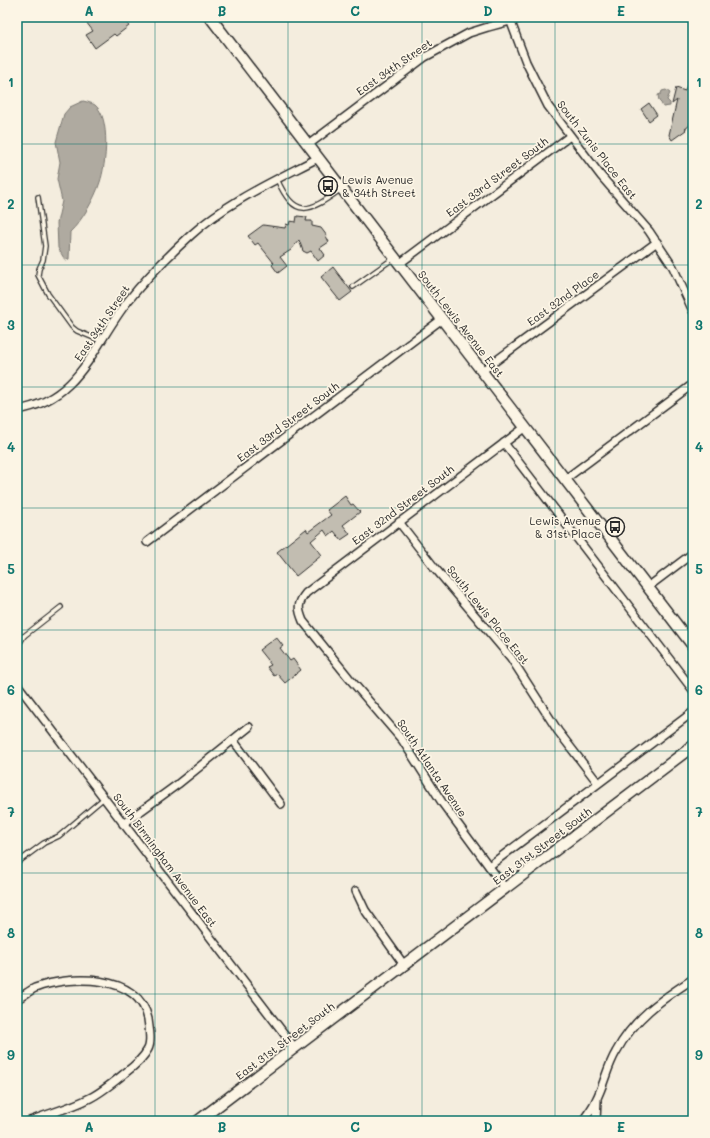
<svg xmlns="http://www.w3.org/2000/svg" width="710" height="1138" font-family="Mali,sans-serif">
<rect width="100%" height="100%" fill="#f4edde"/>
<filter id="ink" filterUnits="userSpaceOnUse"><feTurbulence type="fractalNoise" baseFrequency=".025" numOctaves="2"/><feDisplacementMap in="SourceGraphic" scale="8" xChannelSelector="R" yChannelSelector="G"/><feConvolveMatrix kernelMatrix="1 2 1 2 8 2 1 2 1" color-interpolation-filters="sRGB"/></filter>
<g filter="url(#ink)">
<g fill="#afaaa0" stroke="#7a7771">
<polygon points="666,90 670,93 667,100 670,103 670,106 663,107 661,103 659,101 658,95 661,94 662,91"/>
<path d="M83,101C87,102 92,103 95,105C111,118 106,165 100,182C95,198 82,221 70,232L69,259L65,260L58,248L57,223L62,201L57,179L60,162L56,142L64,114L70,107Z"/>
</g>
<g fill="#c2bdb1" stroke="#2b2b2b">
<polygon points="92,17 122,17 129,26 116,36 114,34 95,48 86,35 93,31 86,22"/>
<polygon points="691,71 693,71 693,120 691,120 689,126 685,129 686,130 672,140 669,135 677,100 672,104 676,88 685,91"/>
<polygon points="649,103 657,115 649,121 641,109"/>
<polygon points="297,216 307,217 306,221 312,221 312,226 321,228 327,236 326,236 329,242 320,248 325,255 318,261 311,251 307,253 303,251 299,240 291,250 280,257 287,266 278,273 272,265 274,263 258,243 255,245 248,236 263,225 285,228 286,224 289,225 290,221 296,222"/>
<polygon points="333,267 352,292 340,301 321,277"/>
<polygon points="345,496 351,505 353,504 360,512 343,525 350,534 341,540 334,531 328,536 324,530 311,541 322,555 296,576 277,552 306,529 308,532 331,515 327,510"/>
<polygon points="276,637 283,646 280,648 290,661 293,659 301,670 285,683 277,674 274,676 267,667 271,665 259,650"/>
</g>
<g fill="none" stroke-linecap="round" stroke-linejoin="round">
<g stroke="#2b2b2b" stroke-width="6">
<g id="service">
<path d="M277,179C295,220 309,212 340,190"/>
<polyline points="38,197 45,246 43,260 39,269 38,275 48,294 72,327 77,331 101,341"/>
<polyline points="353,287 394,258"/>
<polyline points="17,638 24,636 61,607"/>
<polyline points="17,645 21,641 24,636"/>
<polyline points="17,863 44,843 59,836 104,798"/>
</g>
</g>
<g stroke="#2b2b2b" stroke-width="10">
<g id="minor">
<polyline points="509,17 526,62 548,106 601,176 649,231 673,267 693,311"/>
<polyline points="308,145 425,57 469,33 488,27 525,17"/>
<polyline points="399,264 570,136"/>
<polyline points="482,371 657,242"/>
<path d="M17,410C80,400 93,345 128,301C147,277 168,256 191,235C227,202 274,181 318,158"/>
<polyline points="504,443 693,690"/>
<polyline points="564,480 693,384"/>
<polyline points="399,522 434,567 511,658 558,731 598,783"/>
<polyline points="147,542 442,319"/>
<polyline points="648,587 693,553"/>
<polyline points="17,684 295,1048"/>
<polyline points="233,740 281,804"/>
<polyline points="123,824 178,784 249,727"/>
<polyline points="489,866 693,712"/>
<path d="M505,888L443,804L403,741L349,678L303,621C298,609 297,604 306,593L524,428"/>
<polyline points="356,891 365,910 404,965"/>
<path d="M17,999C23,996 29,991 35,988C69,975 139,973 148,1019C149,1028 152,1041 148,1049C143,1059 133,1067 125,1073C114,1082 102,1092 90,1098C71,1108 50,1113 30,1121"/>
<path d="M583,1121C587,1114 593,1108 596,1100C604,1085 607,1067 616,1052C634,1018 662,999 693,979"/>
<polyline points="596,1121 597,1100"/>
</g>
</g>
<g stroke="#2b2b2b" stroke-width="13">
<g id="secondary">
<polyline points="210,17 693,646"/>
<polyline points="198,1121 693,746"/>
</g>
</g>
<use href="#service" stroke="#fcf5e5" stroke-width="3.5"/>
<use href="#minor" stroke="#fcf5e5" stroke-width="7"/>
<use href="#secondary" stroke="#fcf5e5" stroke-width="10"/>
</g>
</g>
<path fill="none" stroke="#0f766e" stroke-width="1" stroke-opacity="0.55" d="M155,17V1121M288,17V1121M422,17V1121M555,17V1121M17,144H693M17,265H693M17,387H693M17,508H693M17,630H693M17,751H693M17,873H693M17,994H693"/>
<defs>
<g id="bus-ring" transform="scale(1)"><circle r="9.5" fill="#fcf5e5" stroke="#2b2b2b" stroke-width="1.5"/><path d="M-5-6H5V4H4V6H2V4H-2V6H-4V4H-5ZM-3.5-4V0h7V-4ZM-3.5 1.2v1.5H-2V1.2ZM2 1.2v1.5H3.5V1.2Z" fill="#2b2b2b"/></g>
</defs>
<g fill-rule="evenodd">
<use href="#bus-ring" x="328" y="186"/>
<use href="#bus-ring" x="615" y="527"/>
</g>
<g text-anchor="middle" stroke-width="3.5" stroke-linejoin="round" paint-order="stroke">
<g font-size="11" fill="#2b2b2b" stroke="#fcf5e5">
<text transform="translate(394 67) rotate(-35)" y="4">East 34th Street</text>
<text transform="translate(597 150) rotate(52)" y="4">South Zunis Place East</text>
<text transform="translate(497 177) rotate(-37)" y="4">East 33rd Street South</text>
<text transform="translate(563 298) rotate(-36)" y="4">East 32nd Place</text>
<text transform="translate(102 323) rotate(-56)" y="4">East 34th Street</text>
<text transform="translate(461 324) rotate(52)" y="4">South Lewis Avenue East</text>
<text transform="translate(288 422) rotate(-37)" y="4">East 33rd Street South</text>
<text transform="translate(403 505) rotate(-37)" y="4">East 32nd Street South</text>
<text transform="translate(488 615) rotate(51)" y="4">South Lewis Place East</text>
<text transform="translate(432 768) rotate(56)" y="4">South Atlanta Avenue</text>
<text transform="translate(542 846) rotate(-37)" y="4">East 31st Street South</text>
<text transform="translate(165 860) rotate(53)" y="4">South Birmingham Avenue East</text>
<text transform="translate(285 1041) rotate(-37)" y="4">East 31st Street South</text>
</g>
<g font-size="11" fill="#2b2b2b" stroke="#fcf5e5" text-anchor="start">
<text x="342" y="184">Lewis Avenue<tspan x="342" dy="13">&amp; 34th Street</tspan></text>
<text x="601" y="525" text-anchor="end">Lewis Avenue<tspan x="601" dy="13">&amp; 31st Place</tspan></text>
</g>
</g>
<rect width="710" height="1138" fill="none" stroke="#fcf5e5" stroke-width="44"/>
<rect x="22" y="22" width="666" height="1094" fill="none" stroke="#0f766e" stroke-width="1.5"/>
<g font-size="13" text-anchor="middle" font-weight="bold" fill="#0f766e">
<text x="89" y="16">A</text>
<text x="222" y="16">B</text>
<text x="355" y="16">C</text>
<text x="488" y="16">D</text>
<text x="621" y="16">E</text>
<text x="11" y="87">1</text>
<text x="699" y="87">1</text>
<text x="11" y="209">2</text>
<text x="699" y="209">2</text>
<text x="11" y="330">3</text>
<text x="699" y="330">3</text>
<text x="11" y="452">4</text>
<text x="699" y="452">4</text>
<text x="11" y="574">5</text>
<text x="699" y="574">5</text>
<text x="11" y="695">6</text>
<text x="699" y="695">6</text>
<text x="11" y="817">7</text>
<text x="699" y="817">7</text>
<text x="11" y="938">8</text>
<text x="699" y="938">8</text>
<text x="11" y="1060">9</text>
<text x="699" y="1060">9</text>
<text x="89" y="1132">A</text>
<text x="222" y="1132">B</text>
<text x="355" y="1132">C</text>
<text x="488" y="1132">D</text>
<text x="621" y="1132">E</text>
</g>
</svg>
